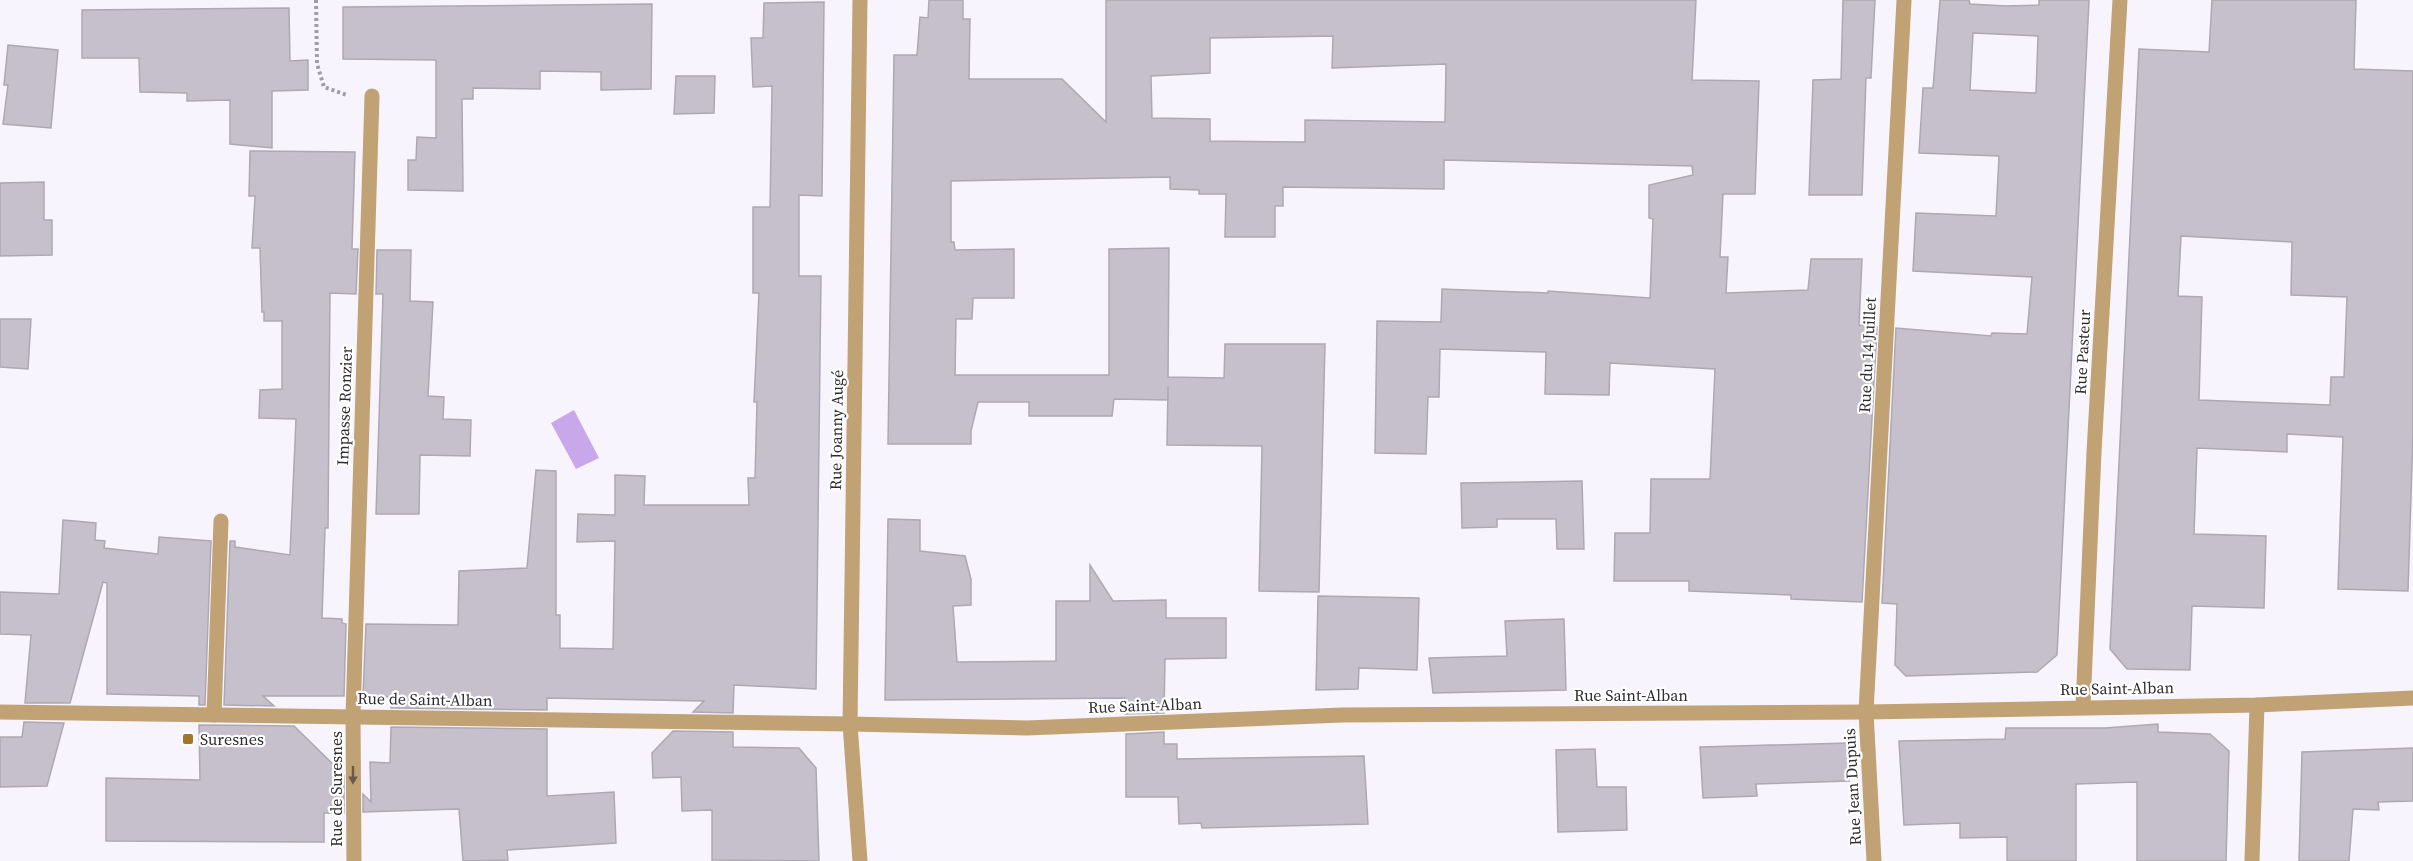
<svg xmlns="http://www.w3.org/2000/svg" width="2413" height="861" font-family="'Source Serif 4',serif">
<rect width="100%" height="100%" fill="#f8f4fd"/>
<polygon fill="#c8a8ea" points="574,410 599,458 576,469 551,423"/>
<g fill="#c5c0cb" stroke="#ada8b3" stroke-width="1.5" fill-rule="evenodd">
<path d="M929,0H963V19H970L969,79H1062L1106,122V0H1696L1692,80L1759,81L1755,194H1723L1720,257H1728L1726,293L1808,290L1811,259H1862L1859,325L1877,327L1862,602L1791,599V595L1689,591V581H1614L1615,533H1650L1651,479H1710L1715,369L1610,363L1609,395L1545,394L1546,352L1440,349L1439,397H1428L1426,454L1375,453L1377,321L1441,322L1442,289L1548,293V291L1650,298L1653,219L1649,218V185L1693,175L1692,166L1444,160V189L1283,187V206H1275V237H1225L1226,194H1199V190L1170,189V177L951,181V242H954L955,250L1014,249V298H973L972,319H956L955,375H1109V249L1169,248L1168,377L1224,378L1225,344H1325L1319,592L1259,591L1262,446L1167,445L1168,386V400L1114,399L1112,416H1029V402H978L971,431V444H888L894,55H917L920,17L928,18ZM1333,36L1332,68L1446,64L1445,122L1305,120V142L1210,141V119L1152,118L1151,76L1210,73V38Z"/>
<polygon points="1843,0 1875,0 1871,78 1866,78 1862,195 1809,195 1813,80 1841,79"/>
<path d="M1940,0H1969L1970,4L2006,6L2039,5V0H2089L2057,655L2037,672L1906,676L1895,665L1897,604L1882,603L1896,328L1991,336L1992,333L2027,334L2032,277L1913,271L1916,213L1996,216L1999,156L1919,153L1923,88H1933ZM1973,33L2038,36L2036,93L1970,90Z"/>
<path d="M2212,0H2356L2354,69L2413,71V433L2408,591L2338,589L2343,437L2287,434V452L2197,448L2194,534L2266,536L2264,608L2192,606L2190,670L2127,669L2110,649L2139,49L2209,52ZM2181,236L2292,242L2291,295L2347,297L2344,377H2331L2330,405L2199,400L2202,297L2178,296Z"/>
<polygon points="824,2 822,196 799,195 799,276 821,276 816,689 734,685 733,713 693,712 704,701 547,698 547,710 391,708 391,697 363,696 366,624 458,625 459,571 527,568 536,470 556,471 556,615 560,615 560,648 613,649 615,541 577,542 578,514 615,515 615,475 645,476 644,505 749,505 748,478 755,478 757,402 754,402 759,293 753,293 753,207 770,207 772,86 753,87 751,38 763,38 764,3"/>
<polygon points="652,4 651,89 601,90 601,72 540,71 540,89 473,88 473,99 462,99 463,191 408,190 408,160 416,160 417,137 436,138 436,60 343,59 343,7"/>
<polygon points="289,8 290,61 308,60 308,90 272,91 272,148 230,144 230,100 187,101 187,93 140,92 139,58 82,58 82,10"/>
<polygon points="8,45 58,50 51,128 3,124 8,85 4,85"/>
<polygon points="676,76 715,76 714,113 674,114"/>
<polygon points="250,151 355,152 352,249 358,249 356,294 330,293 328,528 325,528 322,618 342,619 342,623 346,624 344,696 263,696 274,706 224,705 230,541 235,541 235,547 290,555 296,419 259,418 260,390 282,389 282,321 264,321 264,312 262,312 260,248 252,248 255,196 249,196"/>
<polygon points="44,182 44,220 52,220 52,255 0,256 0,183"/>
<polygon points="377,250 411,250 410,301 433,302 428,396 444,397 443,419 471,420 470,456 420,455 419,514 376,514 383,294 376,294"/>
<polygon points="0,319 31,319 28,369 0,367"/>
<polygon points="1582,481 1584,549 1557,549 1556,519 1497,519 1497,527 1462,528 1461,483"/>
<polygon points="888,519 920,520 920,551 965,556 971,579 971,605 953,606 957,662 1056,661 1056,601 1090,601 1090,565 1113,601 1166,600 1166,618 1226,618 1226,658 1165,659 1164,713 1125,714 1125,698 885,700"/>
<polygon points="63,520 96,523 95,540 105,541 104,548 158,554 159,537 211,541 205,705 199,705 199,696 107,694 107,583 103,582 70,703 25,703 31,635 0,634 0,592 59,594"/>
<polygon points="1318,596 1419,598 1417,670 1359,668 1358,689 1316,690"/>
<polygon points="1564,619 1566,690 1433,693 1429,658 1507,656 1505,621"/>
<polygon points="24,722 64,723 47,786 0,787 0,737 22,737"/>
<polygon points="2158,724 2158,732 2210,734 2229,751 2226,861 2137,861 2137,782 2076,784 2076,861 2007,861 2007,837 1960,838 1960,823 1904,825 1899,741 2005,739 2006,728 2105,728"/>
<polygon points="199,725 294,726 344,775 344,813 324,813 324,842 106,841 106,778 200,780"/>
<polygon points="391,727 547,729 547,796 614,792 616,843 507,850 508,860 463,861 459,809 363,812 363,794 371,802 370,762 390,763"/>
<polygon points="673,731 733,732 733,747 799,748 816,768 819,861 712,860 712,810 682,811 681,777 653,778 652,753"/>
<polygon points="1164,732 1164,744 1177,744 1177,759 1364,756 1368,824 1202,828 1201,823 1179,824 1178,797 1126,797 1126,734"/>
<polygon points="1848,743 1849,781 1756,784 1757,796 1703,798 1700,747"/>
<polygon points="2413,748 2413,801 2378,802 2379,810 2353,809 2349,861 2299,861 2302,752"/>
<polygon points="1595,749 1597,787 1626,787 1627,830 1558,832 1556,750"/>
</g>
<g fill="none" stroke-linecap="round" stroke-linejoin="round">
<polyline stroke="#a09da4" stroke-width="4" stroke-dasharray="3 3" stroke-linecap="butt" points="316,0 317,64 324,87 347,95"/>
<g stroke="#c0a274" stroke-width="15">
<polyline points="2083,707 2094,452 2120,0"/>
<polyline points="0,712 850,724 1027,728 1342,715 1866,712 2257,705 2413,698"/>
<polyline points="214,715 221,521"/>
<polyline points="354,861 353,716 372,96"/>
<polyline points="860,861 850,724 860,0"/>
<polyline points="1874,861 1866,712 1904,0"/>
<polyline points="2252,861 2257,705"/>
</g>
</g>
<defs><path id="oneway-solid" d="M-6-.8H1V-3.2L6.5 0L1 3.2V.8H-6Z" transform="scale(1.5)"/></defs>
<use fill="#685b4b" href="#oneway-solid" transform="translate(353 775) rotate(90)"/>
<rect fill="#a27527" stroke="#fff" stroke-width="2" x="182" y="733" width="12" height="12" rx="3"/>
<g text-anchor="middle" stroke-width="4.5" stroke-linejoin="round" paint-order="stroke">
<g font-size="16" fill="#2e2c30" stroke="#fff">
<text transform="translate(2082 352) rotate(-87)" y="6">Rue Pasteur</text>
<text transform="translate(1867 355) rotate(-87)" y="6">Rue du 14 Juillet</text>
<text transform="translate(344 406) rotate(-88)" y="6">Impasse Ronzier</text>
<text transform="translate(836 430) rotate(-89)" y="6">Rue Joanny Augé</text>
<text transform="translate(2117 688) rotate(-1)" y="6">Rue Saint-Alban</text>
<text x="1631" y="701">Rue Saint-Alban</text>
<text transform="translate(425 699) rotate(1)" y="6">Rue de Saint-Alban</text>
<text transform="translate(1145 705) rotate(-2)" y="6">Rue Saint-Alban</text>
<text transform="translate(1852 787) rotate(-93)" y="6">Rue Jean Dupuis</text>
<text transform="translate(336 789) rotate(-90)" y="6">Rue de Suresnes</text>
</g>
<g font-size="16" fill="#2e2c30" stroke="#fff" text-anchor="start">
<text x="200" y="745">Suresnes</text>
</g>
</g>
</svg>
